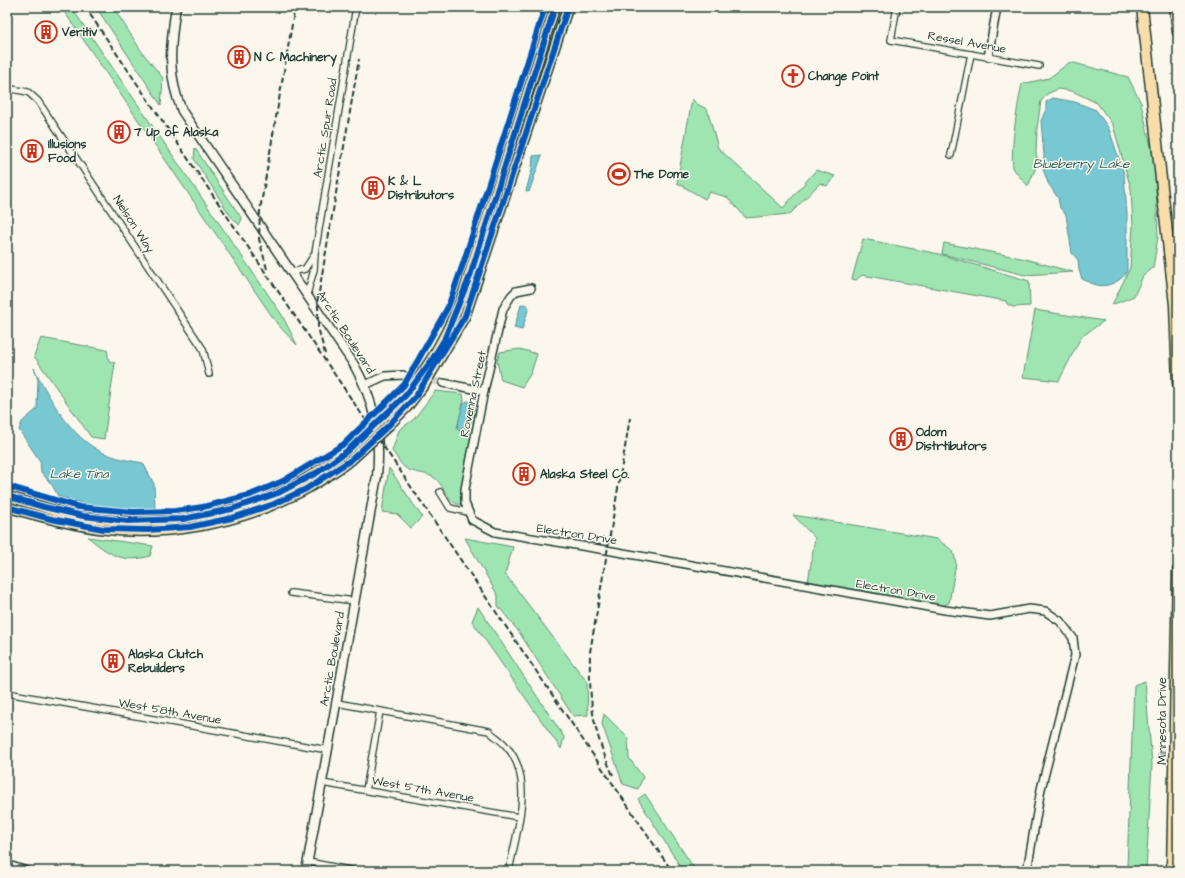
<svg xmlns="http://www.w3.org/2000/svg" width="1185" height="878" font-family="'Architects Daughter',sans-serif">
<rect width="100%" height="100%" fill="#fbf7ec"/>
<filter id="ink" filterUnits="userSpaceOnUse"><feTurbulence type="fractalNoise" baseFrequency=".025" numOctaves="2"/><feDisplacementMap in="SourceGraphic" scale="8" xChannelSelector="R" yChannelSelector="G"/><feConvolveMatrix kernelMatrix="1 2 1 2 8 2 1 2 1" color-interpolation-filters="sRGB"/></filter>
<g filter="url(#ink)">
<g fill="#9fe5b2" stroke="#5f9173">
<polygon points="61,7 71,7 282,315 297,345 278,325"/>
<polygon points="96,7 113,7 142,52 163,78 161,105"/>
<path d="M1070,62L1128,77L1141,103L1155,164L1158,237L1153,268L1143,276L1134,296L1112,305L1130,268L1133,226L1131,189L1113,125L1097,103L1072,91L1058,89L1047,94L1041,101L1037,128L1036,153L1038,163L1028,186C1024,181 1015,173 1013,167C1010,150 1018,101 1022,84L1049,78Z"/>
<polygon points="692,99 697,104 707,109 718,148 783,208 816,170 835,176 827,186 820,183 790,214 746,218 727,197 709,192 705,199 677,183"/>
<polygon points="195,148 242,219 239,225 230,215 194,159"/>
<polygon points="863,239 939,254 1029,281 1030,306 1013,307 1007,304 1006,301 862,275 856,280 852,279"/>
<polygon points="944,243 1021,258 1073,272 1025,275 942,254"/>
<polygon points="1035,310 1104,321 1081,337 1059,381 1023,377"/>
<polygon points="41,338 107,350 109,361 115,363 104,439 91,437 34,356"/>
<polygon points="520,349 537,354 531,373 522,387 501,380 497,361 500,352"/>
<path d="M435,391L463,394L464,400L457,428L464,430L473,409L477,410L462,504C450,507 444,486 436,479C428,472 412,474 404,467C399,462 396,456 392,451L399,430L414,419Z"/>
<polygon points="389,468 422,517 411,528 397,514 382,512"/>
<polygon points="793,515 937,539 953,551 956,563 949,603 939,607 808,582 815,538"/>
<path d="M88,537L153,546L150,556C123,564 108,554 88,537Z"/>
<polygon points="465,538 513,547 505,574 587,682 588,715 573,716 519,632 498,606 498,596"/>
<polygon points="478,607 564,737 561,749 472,621"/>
<polygon points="1145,681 1152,764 1146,871 1125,871 1127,867 1134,685"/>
<polygon points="604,714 628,738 629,758 643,777 638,789 623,784 602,724"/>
<polygon points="645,794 696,871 683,871 638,799"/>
</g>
<g fill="#78c8d3" stroke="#549093">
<path d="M1053,98L1075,102L1096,110L1109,129L1124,174L1127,214V271C1123,280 1108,288 1097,285C1092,284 1087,281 1082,279L1079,270L1078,260L1072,253L1066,215L1060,208L1058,198L1048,183L1043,169L1044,155L1041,121L1046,109V102Z"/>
<polygon points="542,155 529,192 526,191 532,169 533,156"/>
<polygon points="525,304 529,307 522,330 514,328 521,305"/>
<path d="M34,368C48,396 67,430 93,447C108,457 126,460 143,463L154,484L155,509L119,510L85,504L58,496L52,485L41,472L40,461L19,430L22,422L37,409L38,380Z"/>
<polygon points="467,401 473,402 473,409 464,430 460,431 457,429 463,404"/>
</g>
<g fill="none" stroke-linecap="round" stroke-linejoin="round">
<polyline stroke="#cfd2c7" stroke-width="7" stroke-dasharray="7 3.5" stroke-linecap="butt" points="403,375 443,383"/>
<g stroke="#1f3d34" stroke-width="8">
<g id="minor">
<polyline points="897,7 891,40 1039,66"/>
<polyline points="7,88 28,92 38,101 203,349 209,374"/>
<polyline points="951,155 971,54"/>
<polyline points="291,272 305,269 314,255"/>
<polyline points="307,294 314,270 315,253 356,7"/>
<polyline points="440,492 450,508 468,512"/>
<polyline points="291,593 355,601"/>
<polyline points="7,693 328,750"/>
<path d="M337,703L489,731C494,736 501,740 506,746C536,779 516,832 509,871"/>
<polyline points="322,783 519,817"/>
<polyline points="366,790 380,711"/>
<polyline points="308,862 355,871"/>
</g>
</g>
<g stroke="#1f3d34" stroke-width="10">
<g id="tertiary">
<polyline points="988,57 997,7"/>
<polyline points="531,288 516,291 511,296 503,309 484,391 465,489 465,503 472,520 495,532 612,551 945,610 990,616 1029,609 1045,611 1060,621 1073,638 1075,655 1041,789 1027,871"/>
<polyline points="443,383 484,391"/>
<polyline points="365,385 385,376 403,375"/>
</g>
</g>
<g stroke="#1f3d34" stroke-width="11">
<g id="secondary">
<path d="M176,7C170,45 167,75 182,111L353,363C374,399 381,434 377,476L306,871"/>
<polyline points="7,865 25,871"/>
</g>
</g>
<g stroke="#1f3d34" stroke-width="12">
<g id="primary">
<path d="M386,415C422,381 444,342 462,297L555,7"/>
<polyline points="389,425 407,407 426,382 465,316 568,7"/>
<path d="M7,496C27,502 48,509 68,514C137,529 212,521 277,494C302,483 325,467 347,451"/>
<path d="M7,507C38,516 70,525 102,529C165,537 237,524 294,495C314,486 333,472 351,460"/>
</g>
</g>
<g stroke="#1f3d34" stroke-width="13">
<g id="motorway">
<polyline points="1142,7 1175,305 1178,383"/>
<polyline points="1175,7 1178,32"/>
<polyline points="1172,871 1178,571"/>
</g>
</g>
<use href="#minor" stroke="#fbf7ec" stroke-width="5.5"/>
<use href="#tertiary" stroke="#fbf7ec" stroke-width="7"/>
<use href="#secondary" stroke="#fbf7ec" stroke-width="8"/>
<use href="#primary" stroke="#f9deab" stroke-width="9"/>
<use href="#motorway" stroke="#f9deab" stroke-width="10"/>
<g stroke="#1f3d34" stroke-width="2" stroke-dasharray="6 3" stroke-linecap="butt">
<polyline points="85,7 672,871"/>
<polyline points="267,269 259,239 260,210 295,7"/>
<polyline points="325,354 318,327 318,298 359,59"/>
<path d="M613,775C592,730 589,701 590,652L630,418"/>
</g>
<g stroke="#1f3d34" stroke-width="12" stroke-linecap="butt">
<g id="primary-bridge">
<polyline points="347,451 386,415"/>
<polyline points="351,460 389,425"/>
</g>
</g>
<use href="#primary-bridge" stroke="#f9deab" stroke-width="9"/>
<g stroke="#fbf7ec" stroke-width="8">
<g id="cycleway">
<polyline points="7,486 79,507 133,512 175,511 203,507 250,495 283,481 344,444 404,385 448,307 464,261 545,7"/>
<polyline points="7,496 44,507 83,516 128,521 183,519 232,509 278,493 318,472 347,451 406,395 431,361 444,340 470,276 555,7"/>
<polyline points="7,507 51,519 103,529 148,530 190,527 232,518 274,504 306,489 351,460 389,425 416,396 465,316 568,7"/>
</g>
</g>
<use href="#cycleway" stroke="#0057b8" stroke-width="6"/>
</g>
</g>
<defs>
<g id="building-ring" transform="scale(1.15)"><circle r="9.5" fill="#fbf7ec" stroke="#c8321e" stroke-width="1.5"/><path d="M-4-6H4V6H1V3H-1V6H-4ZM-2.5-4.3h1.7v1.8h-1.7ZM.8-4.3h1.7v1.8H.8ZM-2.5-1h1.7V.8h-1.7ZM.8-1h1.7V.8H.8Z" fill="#c8321e"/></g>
<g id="church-ring" transform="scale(1.15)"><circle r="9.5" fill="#fbf7ec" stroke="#c8321e" stroke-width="1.5"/><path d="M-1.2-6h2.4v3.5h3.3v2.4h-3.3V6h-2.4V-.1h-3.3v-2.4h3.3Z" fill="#c8321e"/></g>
<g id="stadium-ring" transform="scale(1.15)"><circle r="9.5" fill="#fbf7ec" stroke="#c8321e" stroke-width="1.5"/><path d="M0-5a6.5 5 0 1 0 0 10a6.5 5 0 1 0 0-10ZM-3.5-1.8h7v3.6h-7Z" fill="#c8321e"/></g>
</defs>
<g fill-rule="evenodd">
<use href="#building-ring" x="46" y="32"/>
<use href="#building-ring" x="239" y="57"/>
<use href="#church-ring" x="793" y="76"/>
<use href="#building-ring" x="119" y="132"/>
<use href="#building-ring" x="32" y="151"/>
<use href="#stadium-ring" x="619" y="174"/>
<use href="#building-ring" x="373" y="188"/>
<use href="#building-ring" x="901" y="439"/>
<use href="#building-ring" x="524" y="474"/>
<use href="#building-ring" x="113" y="661"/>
</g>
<g text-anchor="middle" stroke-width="3" stroke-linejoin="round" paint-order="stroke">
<g font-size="12" font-weight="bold" fill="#1f3d34" stroke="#fbf7ec" text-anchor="start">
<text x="62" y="36">Veritiv</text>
<text x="254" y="61">N C Machinery</text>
<text x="808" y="80">Change Point</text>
<text x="134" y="136">7 Up of Alaska</text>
<text x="48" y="148">Illusions<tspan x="48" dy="14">Food</tspan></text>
<text x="634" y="178">The Dome</text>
<text x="388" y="185">K &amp; L<tspan x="388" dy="14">Distributors</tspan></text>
<text x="916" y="436">Odom<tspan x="916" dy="14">Distrtibutors</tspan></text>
<text x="540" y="478">Alaska Steel Co.</text>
<text x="128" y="658">Alaska Clutch<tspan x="128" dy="14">Rebuilders</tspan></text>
</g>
<g font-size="12" fill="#1f3d34" stroke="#fbf7ec">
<text transform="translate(967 42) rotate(10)" y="4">Ressel Avenue</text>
<text transform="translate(325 128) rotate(-81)" y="4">Arctic Spur Road</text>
<text transform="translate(134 224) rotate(57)" y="4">Nielson Way</text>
<text transform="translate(346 332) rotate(57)" y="4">Arctic Boulevard</text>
<text transform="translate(473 394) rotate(-78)" y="4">Rovenna Street</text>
<text transform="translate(577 534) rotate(9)" y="4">Electron Drive</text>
<text transform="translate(896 590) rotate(10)" y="4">Electron Drive</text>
<text transform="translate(332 659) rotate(-80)" y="4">Arctic Boulevard</text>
<text transform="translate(170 711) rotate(10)" y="4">West 58th Avenue</text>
<text transform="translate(1162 721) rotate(-90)" y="4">Minnesota Drive</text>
<text transform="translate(423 789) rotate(10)" y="4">West 57th Avenue</text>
</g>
<g font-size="13" font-style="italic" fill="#35605c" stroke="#fbf7ec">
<text x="1081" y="168">Blueberry Lake</text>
<text x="79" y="478">Lake Tina</text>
</g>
</g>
<rect width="1185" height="878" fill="none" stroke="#fbf7ec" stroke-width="24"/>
<rect x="12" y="12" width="1161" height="854" fill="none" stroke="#1f3d34" stroke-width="1.5" filter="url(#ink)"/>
</svg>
